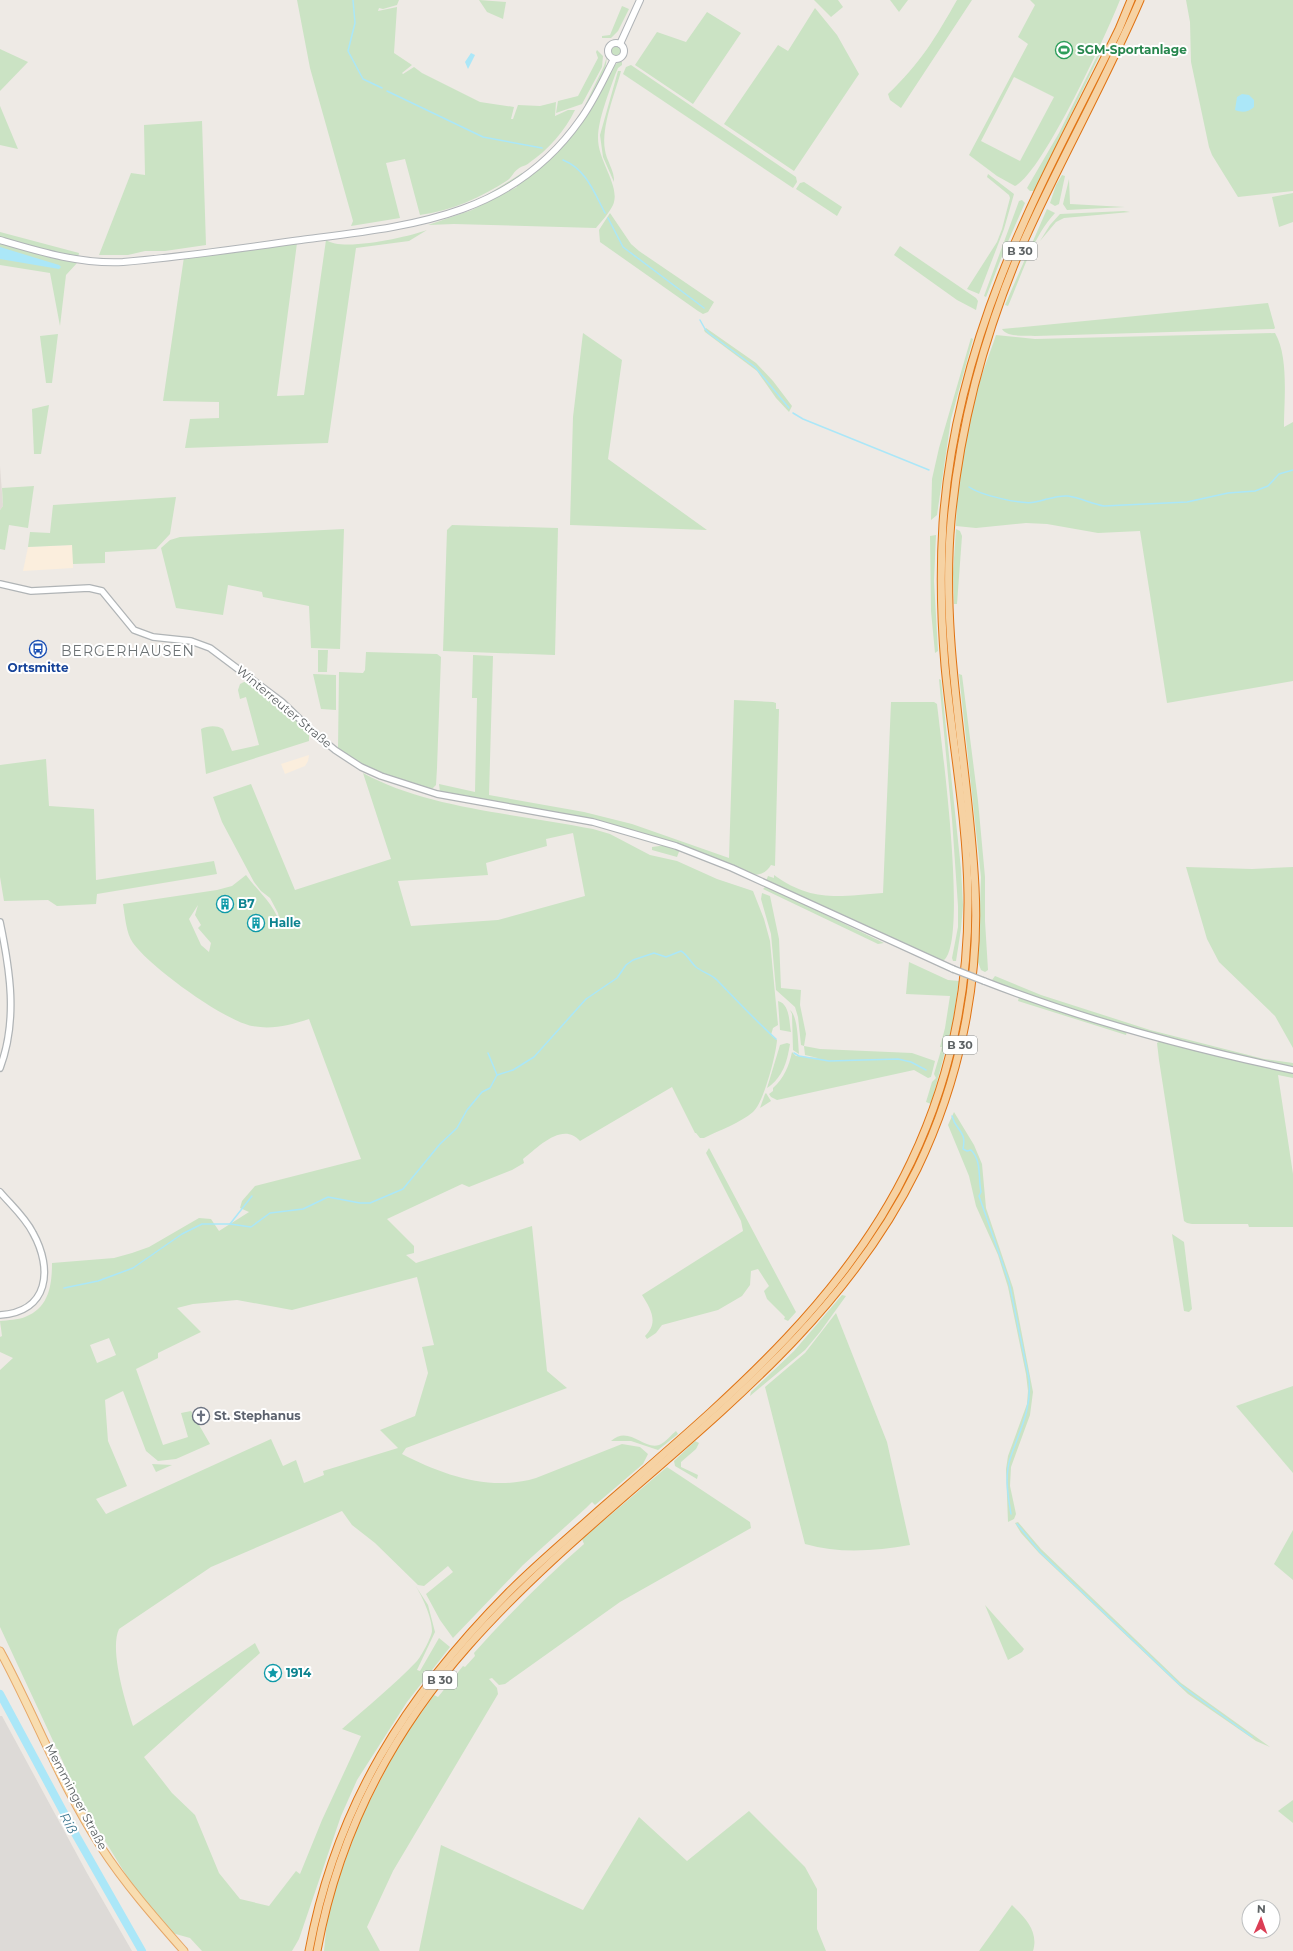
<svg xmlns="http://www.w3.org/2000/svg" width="1293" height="1951" font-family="Montserrat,sans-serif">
<rect width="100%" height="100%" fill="#eeeae5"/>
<g fill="#fbeedd">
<polygon points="73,545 73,568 23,571 28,547"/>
<polygon points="309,755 308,761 305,766 285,774 281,764"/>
</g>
<polygon fill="#dddad7" points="0,1716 2,1716 87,1873 132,1951 0,1951"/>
<polygon fill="#e1dbd6" points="0,466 3,506 0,510"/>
<g fill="#cbe3c4" fill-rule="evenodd">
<path d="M297,0H399L397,5L383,9L379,8L378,11L397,7L394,53L412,65L402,73L403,74L414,67L422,73L480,102L514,107L511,119H513L518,105L540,106L556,102L555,116L568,110H575C565,131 548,150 529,163C526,166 521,166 518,169C514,171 512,177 508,180C482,197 451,211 420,215L405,159L386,163L400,218L351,226L353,221L310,68Z"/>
<polygon points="479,0 506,2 503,19 487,12"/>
<polygon points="814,0 838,0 843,7 831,17"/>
<polygon points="890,0 908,0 899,12"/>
<path d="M957,0H972L901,108L890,100L888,94C920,64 936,37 957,0Z"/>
<path d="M1030,0H1120C1107,33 1042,174 1015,186L997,176L969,155L1028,44L1018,37L1035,5ZM1014,77L1054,97L1020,161L981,141Z"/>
<polygon points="1186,0 1293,0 1293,191 1238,197 1212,155 1209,147 1191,62 1190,22"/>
<polygon points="622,6 629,9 618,31 611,38 602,38 602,36 610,35"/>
<polygon points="815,8 837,35 859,74 794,171 724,124 778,45 788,51"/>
<polygon points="707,12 741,33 693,104 635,65 657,32 686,42"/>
<polygon points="1105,44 1034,191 1030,191 1027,188 1059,133 1102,46"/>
<circle cx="616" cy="52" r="5.5"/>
<polygon points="0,49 28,62 0,91"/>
<polygon points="597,50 603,56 602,67 582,104 556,113 558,101 578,96 598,58 596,52"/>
<polygon points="607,56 605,72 587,105 585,105 604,66"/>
<path d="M618,62H622V65L618,68L615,75C609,93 598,119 598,138C598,162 621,186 613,205C609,213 602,221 596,228L454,224L428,225L472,210L517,187L516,185L555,153L573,134L613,67Z"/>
<polygon points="631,65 796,177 797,182 793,188 623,74 626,67"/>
<path d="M618,71H621C615,94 601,126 605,150C606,160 615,171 614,182L603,157L600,135Z"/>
<polygon points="0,106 18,149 0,145"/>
<polygon points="202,121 206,245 165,251 145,251 128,255 99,255 131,173 145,175 144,125"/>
<polygon points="522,173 523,175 474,204 451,210 485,196"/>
<polygon points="988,174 1014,194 1004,229 979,294 967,289 997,242 1002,229 1010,198 1009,195 987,177"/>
<polygon points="1062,175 1065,176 1059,204 1055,206 1050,203 1056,185"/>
<polygon points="1069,179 1070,204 1125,207 1067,210 1063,204"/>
<polygon points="804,182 842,207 837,216 796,189 800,183"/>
<polygon points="1293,193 1293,222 1279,227 1272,197"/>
<polygon points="1022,200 1025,203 1006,246 986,297 984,296 1019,201"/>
<path d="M1047,209L1055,213C1033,236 1021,277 1008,306L1005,305Z"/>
<polygon points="1124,211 1130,212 1064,218 1056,222 1040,241 1050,225 1060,214"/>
<polygon points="610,213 631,244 639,251 714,302 708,312 703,314 698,311 600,242 599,230"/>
<path d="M427,230L409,241L356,248L328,443L185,448L190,419L219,418V402L163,401L184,257L297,243L277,396L304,395L326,240C342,252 408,237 427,230Z"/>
<polygon points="0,232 79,253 77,263 66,275 60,326 50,273 0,265"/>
<polygon points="900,246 976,298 978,301 976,310 957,300 894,255"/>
<path d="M1268,303L1275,328L1274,329L1035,336C1025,335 1008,338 1002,329Z"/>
<polygon points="706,328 756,363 773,381 792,406 789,412 776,398 757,371 705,332 704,330"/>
<polygon points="583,333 622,360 608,459 707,530 570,525 573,417"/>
<path d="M1275,333C1289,357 1284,400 1284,427L1293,422V681L1167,703L1140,531L1098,533L1047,524L1026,523L976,528L956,526C957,484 964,440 975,399C980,377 989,356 996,335L1035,339Z"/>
<polygon points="58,334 52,383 46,383 40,336"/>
<polygon points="971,338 973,339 951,419 937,515 931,520 932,479 939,448"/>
<polygon points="49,405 41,454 34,454 32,409"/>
<polygon points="34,486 28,528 9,525 5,550 0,549 0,510 3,506 2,488"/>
<polygon points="176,497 170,534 156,549 105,552 105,563 73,564 72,545 28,547 30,532 50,533 53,505"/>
<polygon points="452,525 558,528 555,655 443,651 447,530"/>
<polygon points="344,529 340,649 311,648 309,606 263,597 262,592 228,585 223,615 176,608 161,548 170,540 180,537"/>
<polygon points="956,529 960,531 962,536 957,604 954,604 953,573"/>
<polygon points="936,535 934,581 938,651 935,653 931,611 930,536"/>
<polygon points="318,650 328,650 327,672 318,672"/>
<polygon points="366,652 437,654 441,657 437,768 436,785 432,789 388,777 361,764 338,748 339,672 363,673 365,670"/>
<path d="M473,655L493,656L489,795L584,812L632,824L729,858L734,700L773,702L776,703V709H779L775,866L771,865C767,872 761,875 753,875C711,858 669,840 625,828C565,812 502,804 440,792L439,784L475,792L477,698H472Z"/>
<polygon points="313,674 336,675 336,710 321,709"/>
<polygon points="959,674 962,675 978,801 985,877 985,921 988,970 985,972 981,970 978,962 981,877"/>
<polygon points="939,679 941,680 961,869 963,905 961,929 956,961 953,961 952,958 958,927 958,906 952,819"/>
<path d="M248,680L283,707L309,733V741L206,774L201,729C208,726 216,725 223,729L232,751L259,745L246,697L240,699L238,690L240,684Z"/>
<path d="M891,702H934L937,704C941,739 969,945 943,961L766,881L768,876L774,878V875C813,903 839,896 883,893Z"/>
<polygon points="46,759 49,806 94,809 96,880 214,861 217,874 97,894 96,904 57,906 48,900 4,901 0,877 0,765"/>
<path d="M363,773C428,809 520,814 593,829L610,834L650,855L677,861L717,879L753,891L764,919L770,941L778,1025L773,1028L771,1035L777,1040C776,1055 764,1102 753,1112C740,1123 720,1130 704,1138H700L696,1133H695L672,1087L580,1141C563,1121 538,1147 523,1159L524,1163L512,1170L469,1187L462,1184L387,1219L414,1246V1253L406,1255L416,1263L532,1226L547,1371L567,1388L406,1448L402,1454C443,1475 490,1492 536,1478L622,1444L640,1447L648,1454L643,1464L595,1505L592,1502L586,1508L523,1565L453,1638L440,1620L426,1594L453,1572L448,1566L424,1586L418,1585L375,1543L352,1525L342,1511L211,1567L119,1629C109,1650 126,1704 133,1726L255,1643L260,1653L144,1757L172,1793L195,1815L219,1873L240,1899L269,1906L296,1871L300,1874L322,1820L361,1736L342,1729C367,1707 394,1685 417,1661C421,1657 432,1636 432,1631C432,1617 422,1596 415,1585L428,1605L435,1632L417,1670L420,1671L439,1638L450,1647L407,1702L357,1780L341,1816L299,1939L292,1951H202L190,1938L172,1933L134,1888L83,1805L0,1627V1370L13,1358L0,1352V1337L2,1336L0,1321C8,1320 18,1320 25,1317C49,1308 52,1285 52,1263L114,1258L132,1253L149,1247L199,1218L211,1219L219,1231L249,1212L240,1208L242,1201L255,1186L361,1159L309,1019C290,1025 272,1030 252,1026C223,1020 150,967 133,943C126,933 125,916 123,904L217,890L232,886L246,875C258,892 277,906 280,927H281L278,913L270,898L261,891L254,882L222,822L213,797L251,784L295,890L391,859ZM573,833L585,896L498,920L411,926L398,881L488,875L486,863L547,846L546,839ZM198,905L195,915L201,925L198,928L211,943L209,952L201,945L189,919ZM417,1277L434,1345L422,1347L428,1373L415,1416L380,1430L398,1448L323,1471L324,1475L304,1483L296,1460L283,1466L271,1439L106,1514L96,1499L127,1486L108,1441L105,1400L123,1391L146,1451L158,1461L176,1459L210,1444L191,1411L181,1413L188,1437L163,1445L136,1369L158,1358V1353L201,1332L177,1308L193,1304L237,1300L292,1310ZM109,1338L116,1355L97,1363L90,1345Z"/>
<polygon points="667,845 680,849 677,857 652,850 652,847"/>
<polygon points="1186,867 1252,869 1293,867 1293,1048 1275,1016 1219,962 1207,939"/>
<polygon points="766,886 884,943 878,944 763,889"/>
<path d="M762,893L770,896L779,939L781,988L801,990L800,1005L806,1034L804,1046L820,1049L912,1053L935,1061L931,1077L928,1078L914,1070L777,1100L771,1097L769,1094L773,1091V1088C784,1078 789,1066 792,1052L796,1056L818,1058L805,1055L804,1046L801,1045L798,1017L795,1007L776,990L771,934L761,899Z"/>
<polygon points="909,962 948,980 959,981 952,1026 931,1104 926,1102 932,1082 936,1078 934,1074 942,1047 940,1047 945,1028 950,996 906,994"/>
<path d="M995,976L1041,995L1150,1030L1264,1059L1293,1063V1069C1192,1044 1091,1020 994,983L992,980Z"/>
<polygon points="1019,997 1127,1032 1126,1035 1018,1001"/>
<path d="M778,1001C790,1004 789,1022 791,1032L780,1030Z"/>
<path d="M790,1010C798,1016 798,1043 799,1054L793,1050L792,1014Z"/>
<polygon points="1160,1041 1293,1072 1293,1078 1278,1075 1293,1174 1293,1227 1249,1227 1248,1224 1192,1224 1187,1223 1184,1221 1159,1060 1157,1043"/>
<path d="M787,1043L790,1044C787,1062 783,1077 767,1088L780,1045Z"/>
<polygon points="766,1093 771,1101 760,1108 765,1094"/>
<polygon points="954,1112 974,1145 982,1164 986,1208 1013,1288 1033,1392 1030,1415 1011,1467 1010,1486 1016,1514 1014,1519 1008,1522 1006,1469 1008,1456 1027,1404 1028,1391 1026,1374 1008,1287 998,1255 976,1206 969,1176 948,1125"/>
<path d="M709,1148L796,1312L788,1321L784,1319L785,1317L767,1299L764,1291L769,1286L758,1269L751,1271L750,1285L742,1296L718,1310L662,1325L656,1333L647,1339L645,1336C659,1323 651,1309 642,1295L743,1231L741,1221L706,1153Z"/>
<polygon points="1172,1234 1184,1242 1192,1309 1189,1312 1184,1311"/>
<polygon points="842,1295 846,1296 820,1332 805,1350 750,1396 751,1392 794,1351"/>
<path d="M836,1313L887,1442L910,1545C875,1551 840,1554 805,1544L765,1387L805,1353Z"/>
<polygon points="1293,1386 1293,1473 1236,1406"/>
<path d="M676,1431L678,1434L658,1450L631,1441H611C629,1425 643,1450 659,1445C665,1443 671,1435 676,1431Z"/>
<polygon points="695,1441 699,1443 696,1449 681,1462 681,1467 698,1475 697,1479 675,1466 674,1461"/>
<polygon points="152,1464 172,1465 156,1472"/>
<path d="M667,1467L750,1522L751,1528L620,1602L505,1684L499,1685L492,1678L489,1679L497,1688L498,1694L393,1871L367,1927L380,1951H324L327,1920L337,1883L360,1820L399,1744L434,1695L438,1697L463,1666L465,1667L475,1656L474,1653C509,1614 545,1578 584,1544L582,1539Z"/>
<polygon points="1018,1522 1041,1549 1181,1683 1270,1747 1256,1741 1188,1694 1039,1553 1021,1533 1015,1523"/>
<polygon points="1293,1530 1293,1580 1274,1564"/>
<polygon points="985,1605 1024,1649 1022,1652 1008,1660"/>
<polygon points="1293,1800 1293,1823 1278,1811"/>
<polygon points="749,1811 805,1867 817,1889 817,1929 826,1951 419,1951 441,1845 583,1910 639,1817 687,1861"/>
<path d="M1012,1905C1025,1918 1039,1931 1033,1951H979Z"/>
</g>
<g fill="#abe7f8">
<polygon points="471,53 475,55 468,69 465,62"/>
<path d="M1242,94L1249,95L1254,100V107C1249,112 1242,113 1235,110L1237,97Z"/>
<polygon points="0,247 59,265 61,267 59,269 0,259"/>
</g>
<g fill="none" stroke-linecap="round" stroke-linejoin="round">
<g stroke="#abe7f8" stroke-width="1.5">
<polyline points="353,0 355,23 348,51 363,79 382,88"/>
<polyline points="387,91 483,137 542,148"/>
<path d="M563,160C586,169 594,192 605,213"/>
<polyline points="608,218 623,247 704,308"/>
<polyline points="700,320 705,329 710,334 755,367 789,408"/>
<polyline points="793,413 803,419 929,470"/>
<path d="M969,487C980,495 1022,505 1035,502C1046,500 1057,495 1068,496C1081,498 1092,504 1104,506L1187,502L1228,493L1255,491L1268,486L1279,474L1293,470"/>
<polyline points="794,1053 799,1056 829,1061 898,1059 911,1062 926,1070"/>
<path d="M497,1075L513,1070L534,1057L586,999L617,978L626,965L633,960L654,953L666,957L681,951C688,955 690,962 696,967C702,972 711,974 717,980C736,1000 755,1020 776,1039"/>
<path d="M952,1116C956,1132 967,1130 963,1149L967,1151L971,1150C982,1161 978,1178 981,1192L979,1196L1009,1282L1029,1379C1032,1408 1020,1430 1011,1456C1004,1475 1008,1496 1011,1514"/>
<polyline points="230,1224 251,1227 270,1213 303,1209 328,1197 360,1203 370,1203 403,1189 440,1144 457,1128 467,1110 482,1092 490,1088 497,1075 488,1053"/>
<polyline points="64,1288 98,1281 133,1268 182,1234 202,1224 230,1224 252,1196"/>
<polyline points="1017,1524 1040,1552 1179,1684 1252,1737"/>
</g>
<polyline stroke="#abe7f8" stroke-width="8" points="0,1694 77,1837 142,1951"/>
<g stroke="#b0b4b6" stroke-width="8">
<g id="tertiary">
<polyline points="0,584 31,591 89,588 102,591 134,630 153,637 191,641 210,648 282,702 311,730 335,750 361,767 381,776 437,794 593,822 676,846 732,868 953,969"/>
<path d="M0,922C10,970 18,1020 0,1068"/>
<path d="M984,981C1084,1020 1188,1048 1293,1070"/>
<path d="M0,1192C11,1205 25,1217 33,1233C53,1269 49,1312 0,1315"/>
</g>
</g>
<g stroke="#b0b4b7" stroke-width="8">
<g id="secondary">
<circle cx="616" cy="51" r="8"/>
<polyline points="620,44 640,0"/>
<path d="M0,240C41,252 80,264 123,262C182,257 242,248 301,240C409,226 511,218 580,120C594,101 603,80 614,59"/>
</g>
</g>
<g stroke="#e6a666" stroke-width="9">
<path id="primary" d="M0,1651C35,1715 61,1786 101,1847C125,1884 155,1918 184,1951"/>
</g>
<g stroke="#e07313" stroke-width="9">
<g id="trunk">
<path d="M309,1951C336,1805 406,1696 509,1592C537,1564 568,1538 598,1511C716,1408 843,1306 911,1162C951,1078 969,988 968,895C967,818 952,742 945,666C941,618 940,570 943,523C949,438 970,356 1001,277C1034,192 1079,111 1119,29L1131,0"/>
<path d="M317,1951C338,1835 391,1733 469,1645C613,1482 818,1371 917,1169C959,1082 980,983 975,887C969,765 940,644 951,521C960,424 985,331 1024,241C1060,160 1105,82 1140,0"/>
</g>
</g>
<use href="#tertiary" stroke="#fff" stroke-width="5.5"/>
<use href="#secondary" stroke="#fff" stroke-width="6"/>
<use href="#primary" stroke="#f8ddb0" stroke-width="7"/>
<use href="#trunk" stroke="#f6d2a3" stroke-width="7"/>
<g stroke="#b0b4b6" stroke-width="8" stroke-linecap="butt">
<polyline id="tertiary-bridge" points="953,969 984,981"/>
</g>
<use href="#tertiary-bridge" stroke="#fff" stroke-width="5.5"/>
</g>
<defs>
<g id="stadium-ring" transform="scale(0.9)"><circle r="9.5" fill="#fff" stroke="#2e9e5b" stroke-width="1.5"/><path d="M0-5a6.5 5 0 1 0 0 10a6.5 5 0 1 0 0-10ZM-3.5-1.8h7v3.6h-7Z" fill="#2e9e5b"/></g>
<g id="bus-ring" transform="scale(0.9)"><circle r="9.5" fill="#fff" stroke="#1a4fb4" stroke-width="1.5"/><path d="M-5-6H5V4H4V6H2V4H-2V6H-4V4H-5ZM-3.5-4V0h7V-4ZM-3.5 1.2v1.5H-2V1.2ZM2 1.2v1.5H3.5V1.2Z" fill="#1a4fb4"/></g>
<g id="building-ring" transform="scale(0.9)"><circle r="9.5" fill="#fff" stroke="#0f9aa8" stroke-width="1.5"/><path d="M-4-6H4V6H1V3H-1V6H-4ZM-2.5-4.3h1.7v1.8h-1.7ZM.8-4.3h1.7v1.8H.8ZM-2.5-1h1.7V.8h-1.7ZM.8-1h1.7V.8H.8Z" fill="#0f9aa8"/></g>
<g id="church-ring" transform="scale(0.9)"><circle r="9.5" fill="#fff" stroke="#6b7280" stroke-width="1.5"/><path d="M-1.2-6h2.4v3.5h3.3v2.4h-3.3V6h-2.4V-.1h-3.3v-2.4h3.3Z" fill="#6b7280"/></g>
<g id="sight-ring" transform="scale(0.9)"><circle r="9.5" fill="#fff" stroke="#0f9aa8" stroke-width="1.5"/><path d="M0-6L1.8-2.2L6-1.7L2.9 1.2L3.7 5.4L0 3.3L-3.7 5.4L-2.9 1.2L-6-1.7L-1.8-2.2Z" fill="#0f9aa8"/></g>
</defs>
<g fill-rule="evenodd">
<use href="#stadium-ring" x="1064" y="50"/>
<use href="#bus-ring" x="38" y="649"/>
<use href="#building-ring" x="225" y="904"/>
<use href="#building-ring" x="256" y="923"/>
<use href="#church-ring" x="201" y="1416"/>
<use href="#sight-ring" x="273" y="1673"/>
</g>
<g text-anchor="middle" stroke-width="4" stroke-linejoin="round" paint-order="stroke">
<g fill="#fff" stroke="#8e9192" stroke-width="1">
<rect x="1003" y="242" width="34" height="18" rx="3"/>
<rect x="943" y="1036" width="34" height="18" rx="3"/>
<rect x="423" y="1671" width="34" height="18" rx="3"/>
</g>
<g font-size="11" font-weight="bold" fill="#5d6264">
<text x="1020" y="255">B 30</text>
<text x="960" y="1049">B 30</text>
<text x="440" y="1684">B 30</text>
</g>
<g font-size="12" font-weight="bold" fill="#27864d" stroke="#fff" text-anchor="start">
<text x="1077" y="54">SGM-Sportanlage</text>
</g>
<g font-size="12" font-weight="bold" fill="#164399" stroke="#fff">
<text x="38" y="672">Ortsmitte</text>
</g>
<g font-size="12" fill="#5d6264" stroke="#fff">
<text transform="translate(284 707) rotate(40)" y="4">Winterreuter Straße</text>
<text transform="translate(76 1797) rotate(62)" y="4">Memminger Straße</text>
</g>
<g font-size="12" font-weight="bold" fill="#0d838f" stroke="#fff" text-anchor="start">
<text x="238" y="908">B7</text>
<text x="269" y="927">Halle</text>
<text x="286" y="1677">1914</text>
</g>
<g font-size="12" font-weight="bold" fill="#5b616d" stroke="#fff" text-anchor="start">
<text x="214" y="1420">St. Stephanus</text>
</g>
<g font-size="13" font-style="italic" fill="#407890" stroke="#fff">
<text transform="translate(69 1823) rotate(62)" y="5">Riß</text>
</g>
<g font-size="14" letter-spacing="1" fill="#6e7476" stroke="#fff">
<text x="128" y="656">BERGERHAUSEN</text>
</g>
</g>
<g transform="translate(1261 1919) rotate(2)"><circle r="19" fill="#ffffff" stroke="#bec0c1"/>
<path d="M0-3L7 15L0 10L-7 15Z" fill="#db3e55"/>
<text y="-6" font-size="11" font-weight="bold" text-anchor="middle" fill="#5d6264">N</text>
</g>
</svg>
